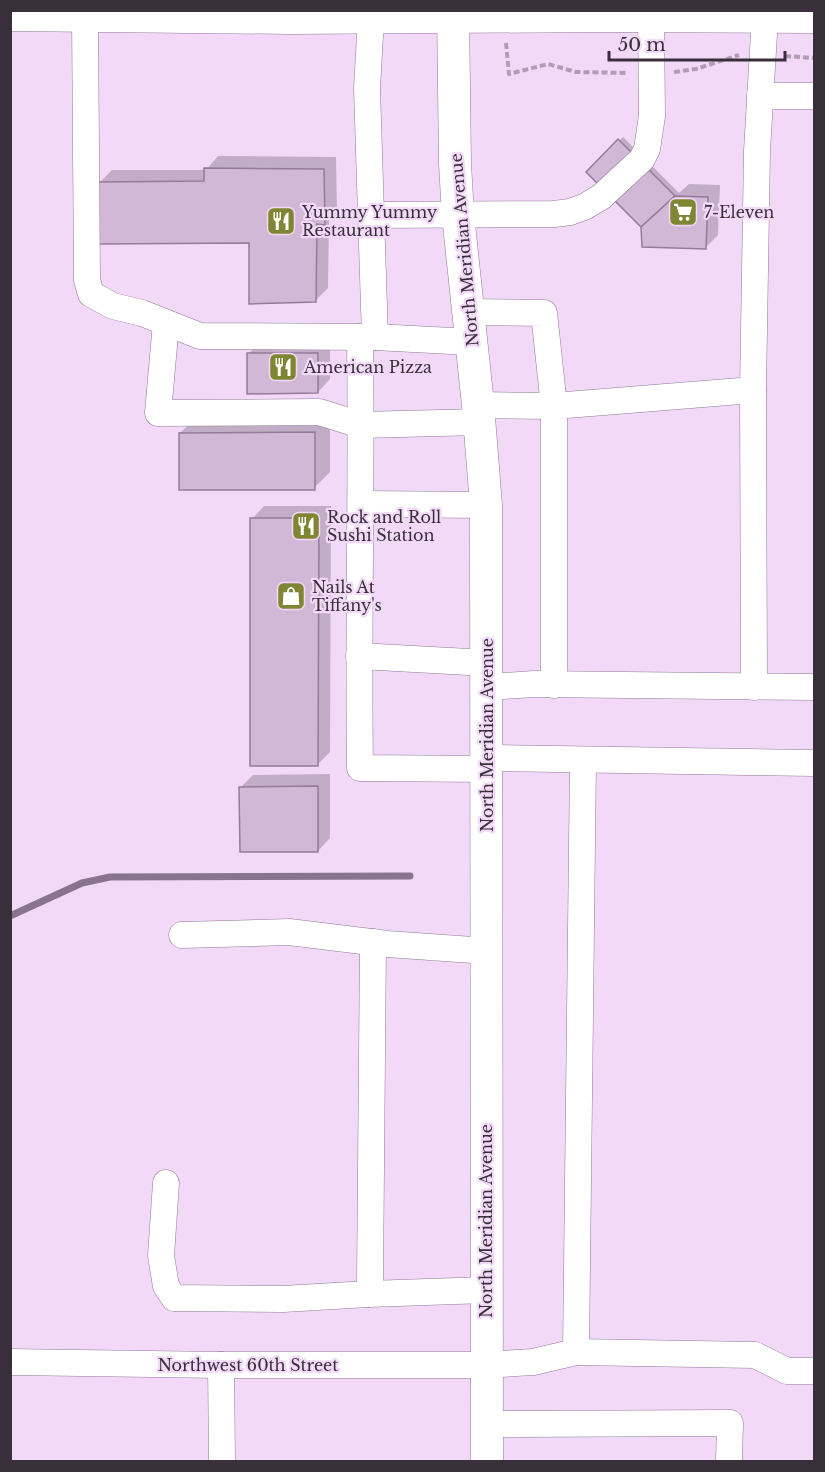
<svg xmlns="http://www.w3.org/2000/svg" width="825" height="1472" font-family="'Libre Baskerville',serif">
<rect width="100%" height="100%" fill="#f3d9f8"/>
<g fill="#0003">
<polygon points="623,137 679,193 689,184 720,185 718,235 706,247 643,228 588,172"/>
<polygon points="218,156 336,157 337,211 329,219 328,288 316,300 251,242 99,183 112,170 206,170"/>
<polygon points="330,341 330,379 318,392 248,354 261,342"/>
<polygon points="197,417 330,417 330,472 314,488 180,433"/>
<polygon points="264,506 331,506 330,752 318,764 252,519"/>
<polygon points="330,774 330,838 318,851 241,787 253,775"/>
</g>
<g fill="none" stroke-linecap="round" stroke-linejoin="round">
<polyline stroke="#88748c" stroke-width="7" points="10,916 82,883 110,877 410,876"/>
</g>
<g fill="#d2b8d7" stroke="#947c99" stroke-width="1.5">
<polygon points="618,139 675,196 641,227 586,172"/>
<polygon points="204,168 324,169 325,225 317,224 316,302 249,304 249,243 98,244 98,182 204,181"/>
<polygon points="675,196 708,197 706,249 642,247 641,227"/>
<polygon points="247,353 318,353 318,393 247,394"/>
<polygon points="315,432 315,490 179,490 179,433"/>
<polygon points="250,518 319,518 318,766 250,766"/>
<polygon points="318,786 318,852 240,852 239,787"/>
</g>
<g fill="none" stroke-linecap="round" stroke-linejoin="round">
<g stroke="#907995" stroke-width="27">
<g id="minor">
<polyline points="85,16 87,280 91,294 113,306 142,313 200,336 375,337 471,342"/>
<polyline points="371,18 367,88 371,215 554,214 570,212 584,207 601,197 642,159 647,149 652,116 651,16"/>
<polyline points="760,96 814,96"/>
<polyline points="371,215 375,337"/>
<polyline points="468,312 544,313 554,406 478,405"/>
<polyline points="166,323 158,413 319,412 361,425 480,422"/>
<path d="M360,337C362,481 358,625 360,768L487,769"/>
<polyline points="753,390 754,687"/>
<polyline points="362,504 486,505"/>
<polyline points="359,656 487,663"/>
<polyline points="554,685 554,406 753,390 757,151 765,17"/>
<polyline points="487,687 534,684 814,687"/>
<polyline points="487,758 814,763"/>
<polyline points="583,760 576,1352 755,1355 787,1371 814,1371"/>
<polyline points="182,935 289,932 387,944 487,951"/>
<polyline points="166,1183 161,1256 166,1286 174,1298 283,1299 368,1294 370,1283 373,942"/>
<polyline points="368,1294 486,1290"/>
<polyline points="10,1362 221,1365 486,1365 533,1362 576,1352"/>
<polyline points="221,1365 222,1462"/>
<polyline points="487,1424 730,1423 729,1462"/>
</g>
</g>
<g stroke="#907995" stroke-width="33">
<g id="major">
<polyline points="453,10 455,164 458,215 478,405 486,505 487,1462"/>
<polyline points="10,15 291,18 608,16 814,17"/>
</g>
</g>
<g stroke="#b09cb4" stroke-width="4" stroke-dasharray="6 3" stroke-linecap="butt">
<polyline points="506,43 509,74 548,64 576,72 627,73"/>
<polyline points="785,56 814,58"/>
<polyline points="674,72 696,69 739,55"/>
</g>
<use href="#minor" stroke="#fff" stroke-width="26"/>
<use href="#major" stroke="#fff" stroke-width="32"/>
</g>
<defs>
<g id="supermarket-square" transform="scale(1.5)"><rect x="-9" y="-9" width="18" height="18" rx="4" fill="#7e8632" stroke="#f3d9f8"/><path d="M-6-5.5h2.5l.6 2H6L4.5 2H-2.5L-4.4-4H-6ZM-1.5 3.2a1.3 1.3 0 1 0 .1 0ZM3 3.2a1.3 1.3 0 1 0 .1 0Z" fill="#fff"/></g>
<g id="restaurant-square" transform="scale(1.5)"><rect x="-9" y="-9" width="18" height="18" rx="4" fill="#7e8632" stroke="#f3d9f8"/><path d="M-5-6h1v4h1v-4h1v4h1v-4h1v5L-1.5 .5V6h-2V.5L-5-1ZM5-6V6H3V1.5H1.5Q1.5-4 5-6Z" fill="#fff"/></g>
<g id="shop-square" transform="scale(1.5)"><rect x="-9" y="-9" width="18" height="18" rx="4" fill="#7e8632" stroke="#f3d9f8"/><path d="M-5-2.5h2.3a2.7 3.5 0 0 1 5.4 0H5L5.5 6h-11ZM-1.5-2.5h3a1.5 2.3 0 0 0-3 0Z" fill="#fff"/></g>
</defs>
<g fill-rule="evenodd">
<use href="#supermarket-square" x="683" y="212"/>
<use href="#restaurant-square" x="281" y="221"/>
<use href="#restaurant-square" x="283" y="367"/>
<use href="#restaurant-square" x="306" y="526"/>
<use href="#shop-square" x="291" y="596"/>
</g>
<g text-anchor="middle" stroke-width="4.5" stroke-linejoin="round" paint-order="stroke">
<g font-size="16" fill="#392f3b" stroke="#f3d9f8" text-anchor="start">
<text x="302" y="218">Yummy Yummy<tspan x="302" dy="18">Restaurant</tspan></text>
<text x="704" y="218">7-Eleven</text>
<text x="304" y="373">American Pizza</text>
<text x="327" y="523">Rock and Roll<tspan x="327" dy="18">Sushi Station</tspan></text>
<text x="312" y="593">Nails At<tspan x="312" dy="18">Tiffany's</tspan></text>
</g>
<g font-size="16" fill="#392f3b" stroke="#f3d9f8">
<text transform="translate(464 250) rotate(-95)" y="6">North Meridian Avenue</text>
<text transform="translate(487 735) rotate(-90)" y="6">North Meridian Avenue</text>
<text transform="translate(486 1221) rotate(-90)" y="6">North Meridian Avenue</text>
<text x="248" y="1371">Northwest 60th Street</text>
</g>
</g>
<rect width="825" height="1472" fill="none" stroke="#392f3b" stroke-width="24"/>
<path d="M609 51v9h176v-9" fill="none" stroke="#392f3b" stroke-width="3"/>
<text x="618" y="51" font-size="18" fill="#392f3b" stroke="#f3d9f8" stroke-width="4.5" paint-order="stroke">50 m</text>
</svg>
